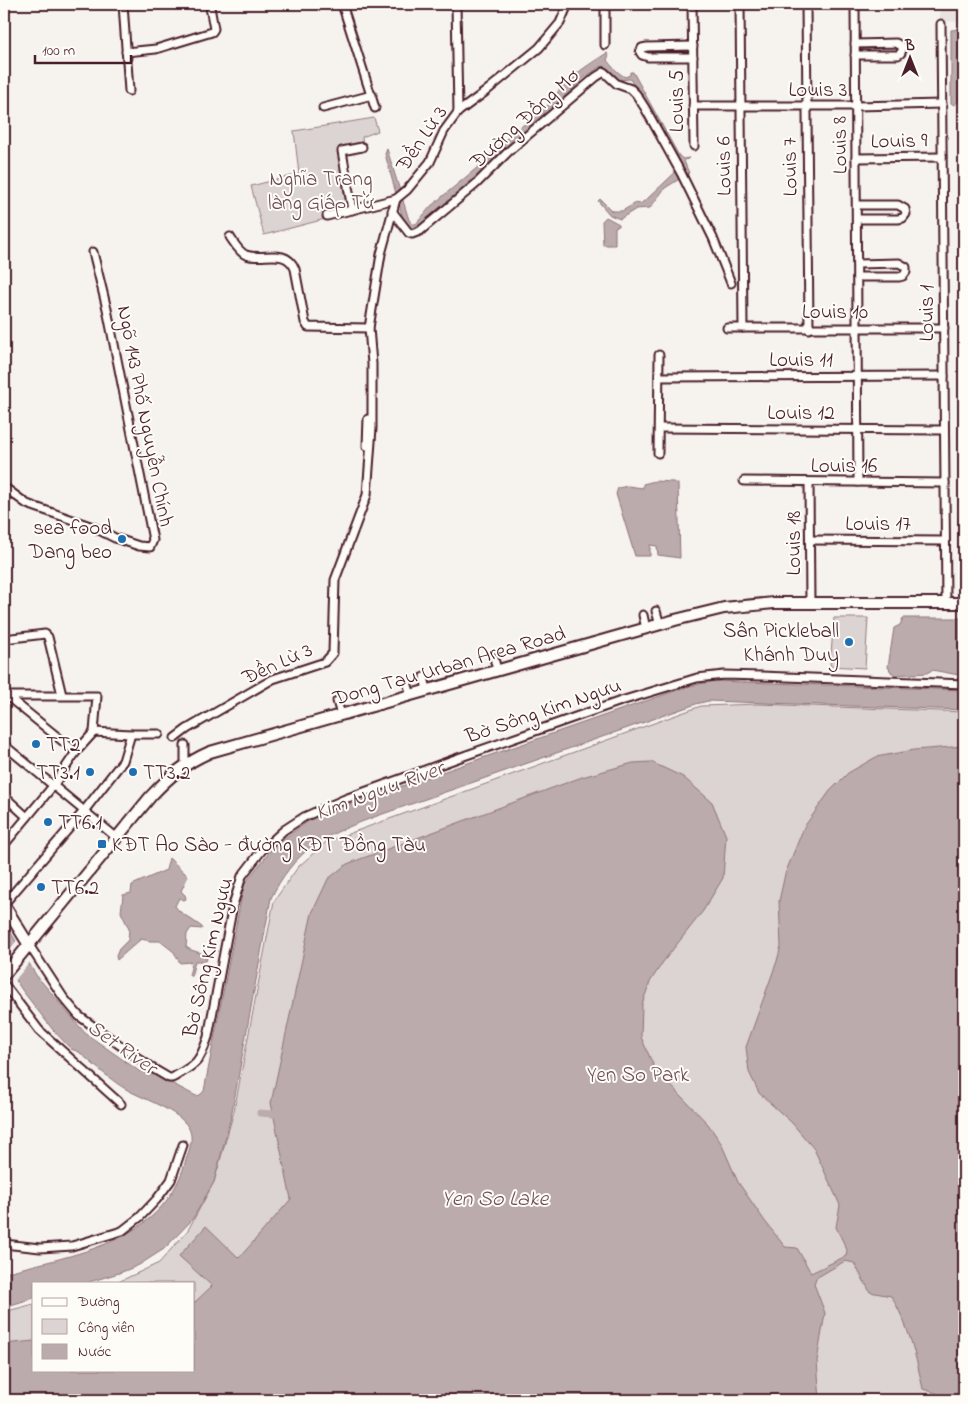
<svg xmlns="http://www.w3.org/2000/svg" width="968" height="1404" font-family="'Indie Flower',sans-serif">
<rect width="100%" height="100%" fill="#f6f3ef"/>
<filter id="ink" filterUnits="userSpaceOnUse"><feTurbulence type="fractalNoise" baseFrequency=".02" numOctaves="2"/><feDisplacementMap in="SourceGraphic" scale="10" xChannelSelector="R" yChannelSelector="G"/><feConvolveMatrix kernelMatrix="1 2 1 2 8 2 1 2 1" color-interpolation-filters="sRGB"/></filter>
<g filter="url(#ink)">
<polygon fill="#e9e3e0" points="940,4 964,4 964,21 940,22"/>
<g fill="#dcd4d2" stroke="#937a7e">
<polygon points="374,118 378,131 362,137 363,146 342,151 352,212 264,235 251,186 299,174 294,131"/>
<polygon points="834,618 868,618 865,668 830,666"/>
<polygon points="759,704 964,712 964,1400 4,1400 4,1312 34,1304 34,1370 194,1370 194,1283 116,1283 159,1263 188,1230 214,1182 234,1111 274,901 298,867 326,842 701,706"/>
</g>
<g fill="#bbabac" stroke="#8e7378">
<polygon points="963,23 964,23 964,100 960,100 954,105 951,103 951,30 964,29"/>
<path d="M607,53L609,55L607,60C611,66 618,73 625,77L630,75V72H633L679,156L683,159L689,158L684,161L689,173L665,188L650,208L636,209L620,219L610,215L598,201L600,199L612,211H622L636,203L640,204L647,199L682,166L630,79L619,80L610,70L601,66L584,78L536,124L509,145L493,163L418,229L410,230L405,226L385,154L387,149L409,220L413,224H416L431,206L478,167L506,139L553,101C559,83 591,63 607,53Z"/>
<polygon points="606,217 619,224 619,226 615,227 615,245 603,245 602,221"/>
<polygon points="655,481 673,482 678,484 680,558 658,555 657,546 650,545 650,556 635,556 616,494 618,488 628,486 643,488 643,484"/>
<polygon points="903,618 964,618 964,676 932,670 927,673 895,675 891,672 888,667 894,628 900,625"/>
<path d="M715,681L964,690V710L708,701L696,704L377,816C356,824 333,832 314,845C295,858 281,878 271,898L231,1117L214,1182L192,1220L164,1249L139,1265L122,1272L86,1283H34V1298L4,1307V1273C73,1254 162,1244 185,1163C189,1150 196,1136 186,1124C174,1109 141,1098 124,1088C108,1078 93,1064 79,1052L71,1049L53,1030L22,990L4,962V921L36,975L85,1033L139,1071L152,1073L196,1096L200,1095L204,1091L244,884L276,844L314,817L336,809L689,686Z"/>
<path d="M964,746V1395L955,1399L923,1389C916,1357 909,1325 891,1296L870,1292L854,1263L845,1261L816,1278L814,1284L825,1313L817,1361L820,1400H4V1344L34,1341V1370H194V1303L212,1286L179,1256L206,1226L239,1258L291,1199L271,1103L312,913L328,879L347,864L582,777L633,763L651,762L683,777L712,802L726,836L723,878L703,911L663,962L650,982L642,1004L641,1037L655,1069L708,1124L721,1143L738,1182L764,1220L785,1247L797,1248L811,1273L846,1256L847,1250L836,1227L840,1205L814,1149L792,1123L759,1093L749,1072L746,1047L777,961L781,946L779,901L785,874L804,827L830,791L848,773L876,757L914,750Z"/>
<polygon points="169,858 188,876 181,891 185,895 186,899 184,900 179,898 175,906 179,911 202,927 202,929 191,928 187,934 186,947 191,950 207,955 207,958 206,961 195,961 191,977 189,975 192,964 190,962 180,963 174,952 160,941 150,941 141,939 117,960 116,956 119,949 128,940 129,929 121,912 123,895 131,893 132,885 166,870"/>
</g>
<polygon fill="#f6f3ef" points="18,939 31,961 15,980 4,965 4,957"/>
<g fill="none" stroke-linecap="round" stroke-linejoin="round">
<polyline stroke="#bbabac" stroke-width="7" points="260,1113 273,1114"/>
<g stroke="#4a1f2b" stroke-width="11">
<g id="street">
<polyline points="123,4 129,91"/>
<polyline points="342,4 375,108"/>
<polyline points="456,4 458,112"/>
<polyline points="605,4 605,45"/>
<polyline points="692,4 694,146"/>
<polyline points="740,4 743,328"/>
<polyline points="806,4 809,329"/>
<polyline points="855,4 858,482"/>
<polyline points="941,24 946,603"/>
<polyline points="855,44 896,43 903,47 901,53 898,55 855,55"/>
<polyline points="693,46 647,47 642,48 640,52 642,55 648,57 693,57"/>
<polyline points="126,52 156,49 212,32 214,29 210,7"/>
<polyline points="693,106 856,106 942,104"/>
<polyline points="323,108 372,95"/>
<polyline points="856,158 942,157"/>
<polyline points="857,205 898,205 905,209 906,214 903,218 898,219 857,219"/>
<polyline points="352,210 342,151 362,147"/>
<polyline points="392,211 409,233 412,234 420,231 476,184 510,150 596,77 604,72 617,84 631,89 636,94 645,108 681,173 713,238 731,283"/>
<polyline points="327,216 396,199"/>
<path d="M230,237C234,243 239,252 246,255C263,261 286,247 295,269L305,322L308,327L369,328"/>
<polyline points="857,264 899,263 906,267 906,272 903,276 899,277 857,277"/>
<polyline points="727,328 944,328"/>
<polyline points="659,377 944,376"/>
<polyline points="659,428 944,430"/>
<polyline points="367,446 368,419"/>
<polyline points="658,453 659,355"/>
<polyline points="744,481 945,483"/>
<polyline points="809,482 810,603"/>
<polyline points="4,487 27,504 93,527 115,538 139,546 150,547 153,540 107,309 93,252"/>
<polyline points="810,540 945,541"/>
<polyline points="656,611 660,625"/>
<polyline points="643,615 646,629"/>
<polyline points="4,639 45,634 48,637 62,695"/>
<polyline points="494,658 497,670"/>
<polyline points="424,677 427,690"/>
<polyline points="407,682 411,695"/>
<polyline points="7,696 76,752"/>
<polyline points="337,701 341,715"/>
<polyline points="94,732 131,734 159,734"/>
<polyline points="175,738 187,729 273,679 325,662 333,653 335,580 367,495 372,428 372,364 369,328 381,254 396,199 407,190 430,162 444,131 458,112 485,92 539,48 560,23 568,4"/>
<polyline points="4,745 117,838"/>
<polyline points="185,765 185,745"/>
<polyline points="4,796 27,817"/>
<polyline points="4,845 53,786 76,752 94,732 97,696 7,696"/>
<polyline points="4,904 84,811 123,761 131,734"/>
<path d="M29,945L63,997L79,1016L152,1068L169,1078H172C196,1064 199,1064 208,1037L233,905L242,876L262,850L284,830L304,817L345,799L458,758L621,701L697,678L724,675L761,676L964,684"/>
<polyline points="4,984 39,1030 121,1104"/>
<polyline points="4,1244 40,1248 72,1246 122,1231 140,1217 157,1199 171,1180 183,1145"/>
</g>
</g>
<g stroke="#4a1f2b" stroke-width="14">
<g id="secondary">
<polyline points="4,905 29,945"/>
<path d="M4,975L151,796C170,776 185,763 210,752L675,620L724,608L774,603H964"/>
</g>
</g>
<use href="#street" stroke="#fdfcf7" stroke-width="7"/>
<use href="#secondary" stroke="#fdfcf7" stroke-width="10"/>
</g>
</g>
<g fill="#1f6fb2" stroke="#fdfcf7" stroke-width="2">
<circle cx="122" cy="539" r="5"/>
<circle cx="849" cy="642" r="5"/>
<circle cx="36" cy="744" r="5"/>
<circle cx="90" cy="772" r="5"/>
<circle cx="133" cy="772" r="5"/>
<circle cx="48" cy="822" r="5"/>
<rect x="97" y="839" width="10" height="10" rx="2.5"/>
<circle cx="41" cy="887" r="5"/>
</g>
<g text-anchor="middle" stroke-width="4" stroke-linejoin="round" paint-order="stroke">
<g font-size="21" fill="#4a1f2b" stroke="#fdfcf7">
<text x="818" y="96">Louis 3</text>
<text transform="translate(676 101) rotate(-90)" y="7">Louis 5</text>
<text transform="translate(524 118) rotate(-42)" y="7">Đường Đồng Mơ</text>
<text transform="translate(421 138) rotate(-56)" y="7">Đền Lừ 3</text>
<text transform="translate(899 140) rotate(-1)" y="7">Louis 9</text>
<text transform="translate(839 145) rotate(-91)" y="7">Louis 8</text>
<text transform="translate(723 166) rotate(-91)" y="7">Louis 6</text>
<text transform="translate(789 167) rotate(-91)" y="7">Louis 7</text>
<text x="835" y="318">Louis 10</text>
<text transform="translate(926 313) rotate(-90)" y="7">Louis 1</text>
<text x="801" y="366">Louis 11</text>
<text x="801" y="419">Louis 12</text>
<text transform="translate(146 416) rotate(79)" y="7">Ngõ 143 Phố Nguyễn Chính</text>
<text x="844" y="472">Louis 16</text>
<text x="878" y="530">Louis 17</text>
<text transform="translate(793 543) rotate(-90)" y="7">Louis 18</text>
<text transform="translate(277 663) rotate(-24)" y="7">Đền Lừ 3</text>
<text transform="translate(449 665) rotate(-16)" y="7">Dong Tau Urban Area Road</text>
<text transform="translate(543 710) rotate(-19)" y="7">Bờ Sông Kim Ngưu</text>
<text transform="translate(207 957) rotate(-77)" y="7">Bờ Sông Kim Ngưu</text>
</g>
<g font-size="21" fill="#6e4c55" stroke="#fdfcf7">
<text x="321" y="185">Nghĩa Trang<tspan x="321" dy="24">làng Giáp Tứ</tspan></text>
<text x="638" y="1081">Yen So Park</text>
</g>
<g font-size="21" fill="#4a1f2b" stroke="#fdfcf7" text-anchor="start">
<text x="112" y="534" text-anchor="end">sea food<tspan x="112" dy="24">Dang beo</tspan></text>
<text x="839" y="637" text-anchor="end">Sân Pickleball<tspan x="839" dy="24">Khánh Duy</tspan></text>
<text x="46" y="751">TT2</text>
<text x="80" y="779" text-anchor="end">TT3.1</text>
<text x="143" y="779">TT3.2</text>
<text x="58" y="829">TT6.1</text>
<text x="112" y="851">KĐT Ao Sào - đường KĐT Đồng Tàu</text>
<text x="51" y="894">TT6.2</text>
</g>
<g font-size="22" font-style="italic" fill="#725058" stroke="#fdfcf7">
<text transform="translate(379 789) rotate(-20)" y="8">Kim Nguu River</text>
<text transform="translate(123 1046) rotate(35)" y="8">Set River</text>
<text x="495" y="1205">Yen So Lake</text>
</g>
</g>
<rect width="968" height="1404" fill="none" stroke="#fdfcf7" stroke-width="20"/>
<rect x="10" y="10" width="948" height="1384" fill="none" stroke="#4a1f2b" stroke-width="2" filter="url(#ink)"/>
<rect x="32" y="1282" width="162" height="90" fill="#fdfcf7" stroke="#b5a4a5"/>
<rect x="42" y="1298" width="25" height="8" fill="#fdfcf7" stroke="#b5a4a5"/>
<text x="78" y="1306" font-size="15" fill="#4a1f2b">Đường</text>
<rect x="42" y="1319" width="25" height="15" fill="#dcd4d2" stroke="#b5a4a5"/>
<text x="78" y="1332" font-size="15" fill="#4a1f2b">Công viên</text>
<rect x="42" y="1344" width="25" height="15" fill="#bbabac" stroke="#b5a4a5"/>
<text x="78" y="1356" font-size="15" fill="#4a1f2b">Nước</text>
<g transform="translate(910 58)" stroke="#fdfcf7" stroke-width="4" paint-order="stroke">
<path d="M0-4L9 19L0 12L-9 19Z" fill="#4a1f2b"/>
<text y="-8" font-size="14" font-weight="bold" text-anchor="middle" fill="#4a1f2b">B</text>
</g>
<path d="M35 55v8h96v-8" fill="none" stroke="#4a1f2b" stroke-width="2.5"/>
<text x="42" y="55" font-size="15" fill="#4a1f2b" stroke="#fdfcf7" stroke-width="4" paint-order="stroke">100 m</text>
</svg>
